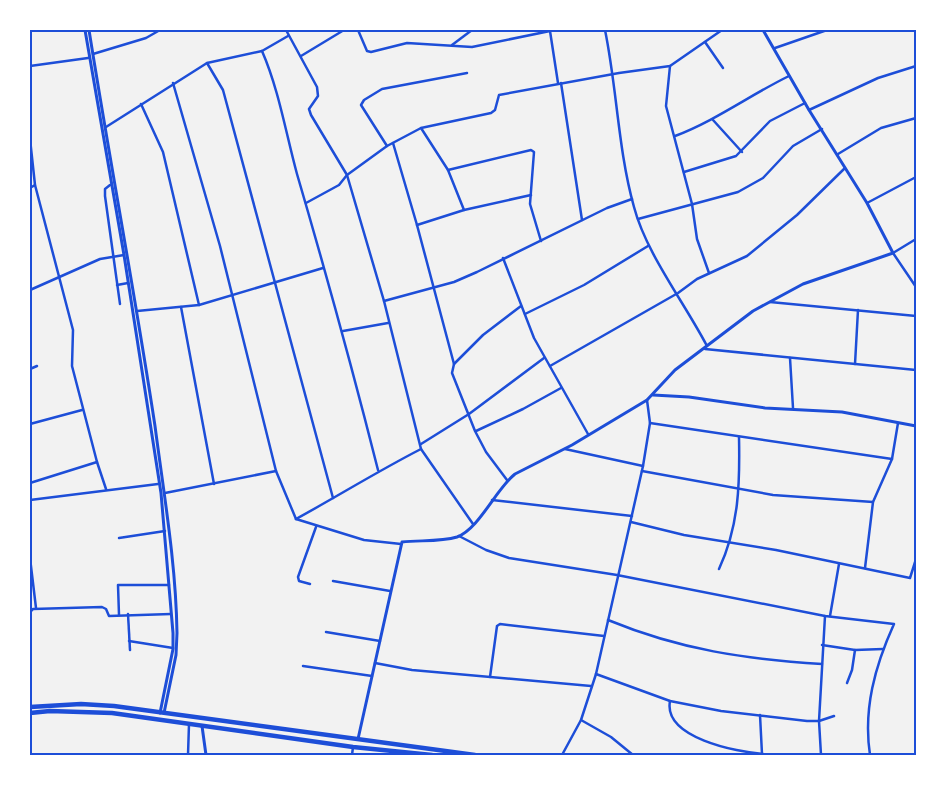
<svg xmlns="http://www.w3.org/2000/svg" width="946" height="785" font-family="'Space Grotesk',sans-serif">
<rect width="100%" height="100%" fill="#f2f2f2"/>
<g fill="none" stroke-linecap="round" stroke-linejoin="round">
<g stroke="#1d4ed8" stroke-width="2.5">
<polyline points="286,30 317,87 318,96 309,109 311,115 347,175 384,301 421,449 473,524"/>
<polyline points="358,30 367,51 371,52 407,43 472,47 550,31"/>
<path d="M605,30C617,88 618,150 634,207C646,253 684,302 707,346"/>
<polyline points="550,31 558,83"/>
<polyline points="705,42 723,68"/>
<polyline points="452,45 472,30"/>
<polyline points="775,48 827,30"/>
<path d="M262,51C279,90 286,134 297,174C326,273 353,371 378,470"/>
<polyline points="93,54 146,38 160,30"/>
<polyline points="301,56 344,30"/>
<polyline points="207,63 223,90 333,498"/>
<polyline points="30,66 88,58"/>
<polyline points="670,66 666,106 692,204 697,239 709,273"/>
<polyline points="173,83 220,246 276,471 296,519"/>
<polyline points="561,83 582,220"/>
<polyline points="141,104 163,152 199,305"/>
<polyline points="809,110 878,78 916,66"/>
<polyline points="713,120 742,152"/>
<polyline points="106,127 207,63 262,51 288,36"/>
<polyline points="421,128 448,170 464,210"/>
<path d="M675,136C715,121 750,95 789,76"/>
<polyline points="30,139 35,185 73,330 72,366 97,462 106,489"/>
<polyline points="393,143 417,225 454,364 452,373 475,431 486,452 507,480"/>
<polyline points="387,146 361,105 364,100 382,89 467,73"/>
<polyline points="838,154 881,128 916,118"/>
<polyline points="448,170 531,150 534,152 530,204 541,241"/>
<polyline points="684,172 736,156 770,121 805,103"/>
<polyline points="110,185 105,189 105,196 120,304"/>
<polyline points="30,188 35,185"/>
<polyline points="306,203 339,185 347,175 387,146 421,128 491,113 495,110 499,95 619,73 670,66 722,30"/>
<polyline points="867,203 916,177"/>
<polyline points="638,219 738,192 763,178 793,146 822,129"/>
<polyline points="417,225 464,210 531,195"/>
<polyline points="916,239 893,253 916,287"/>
<polyline points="503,258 534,338 588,434"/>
<polyline points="117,285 128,283"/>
<polyline points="30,290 100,259 124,255"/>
<polyline points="384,301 454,282 477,272 607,208 632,199"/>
<polyline points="770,302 916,316"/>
<polyline points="181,307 214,484"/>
<polyline points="137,311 199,305 323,268"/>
<polyline points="525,314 584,285 648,246"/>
<polyline points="343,331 388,323"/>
<polyline points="705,349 916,370"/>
<polyline points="790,358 793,408"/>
<polyline points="454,364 483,335 521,306"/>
<polyline points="855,364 858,310"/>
<polyline points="550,366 678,293 697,279 747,256 797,215 845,168"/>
<polyline points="30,369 37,366"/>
<polyline points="650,423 892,459"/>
<polyline points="30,424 82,410"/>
<polyline points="476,431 523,409 561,388"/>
<polyline points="421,444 469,414 544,358"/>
<polyline points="565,449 643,466"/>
<polyline points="642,471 773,495 873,502"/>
<polyline points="30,483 97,462"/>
<polyline points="165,493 276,471"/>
<polyline points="30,500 158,484"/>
<polyline points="492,500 632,516"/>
<path d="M296,519C338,496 378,471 421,449"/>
<polyline points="296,519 364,540 401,544"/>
<polyline points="631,522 684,535 776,550 910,578 916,559"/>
<path d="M459,536L486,550L509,558L617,575L825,616L894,624C875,666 863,709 870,755"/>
<polyline points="119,538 165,531"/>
<polyline points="30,558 36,608"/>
<polyline points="865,568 873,502 892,459 898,423"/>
<path d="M719,569C739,526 740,484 739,437"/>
<polyline points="333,581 390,591"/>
<polyline points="310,584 299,581 298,577 316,527"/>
<polyline points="128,614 130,650"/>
<polyline points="119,615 118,585 169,585"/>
<polyline points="830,616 839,564"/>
<path d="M608,620C681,650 745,659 822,664"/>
<polyline points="326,632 380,641"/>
<polyline points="30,635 30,612 33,609 102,607 106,609 109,616 171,614"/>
<polyline points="129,641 173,648"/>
<polyline points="822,645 855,650 883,649"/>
<polyline points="375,663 412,670 591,686"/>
<polyline points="303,666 372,676"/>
<polyline points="596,674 670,701 721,711 807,721 819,721 834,716"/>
<polyline points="490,677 497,626 500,624 604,636"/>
<polyline points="847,683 852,670 855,650"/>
<path d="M670,701C663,738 737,752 763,754"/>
<polyline points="760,715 762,754"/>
<polyline points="581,720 611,737 633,755"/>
<polyline points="188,755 189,724"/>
<polyline points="352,755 353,747"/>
<polyline points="562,755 581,720 596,674 643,466 650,423 647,400"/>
<polyline points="821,755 819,721 825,616"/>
</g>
<g stroke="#1d4ed8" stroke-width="3">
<polyline points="85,30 124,255 161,493 173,633 173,649 160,713"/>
<path d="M89,30C110,162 135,294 155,426C164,495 176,564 177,633L176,655L164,713"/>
<polyline points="653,395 689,397 765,408 842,412 916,426"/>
<polyline points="202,726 206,755"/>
<path d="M358,739L402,542C420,540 440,542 457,537C479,529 496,489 515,474L572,445L647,400L675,370L753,311L803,284L893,253L867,203L809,110L763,30"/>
</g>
<g stroke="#1d4ed8" stroke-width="4.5">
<polyline points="30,707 81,704 114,706 475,755"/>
<polyline points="30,713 50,711 112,713 353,747 432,755"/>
</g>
</g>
<rect width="946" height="785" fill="none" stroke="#ffffff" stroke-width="62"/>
<rect x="31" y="31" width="884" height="723" fill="none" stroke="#1d4ed8" stroke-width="2"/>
</svg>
